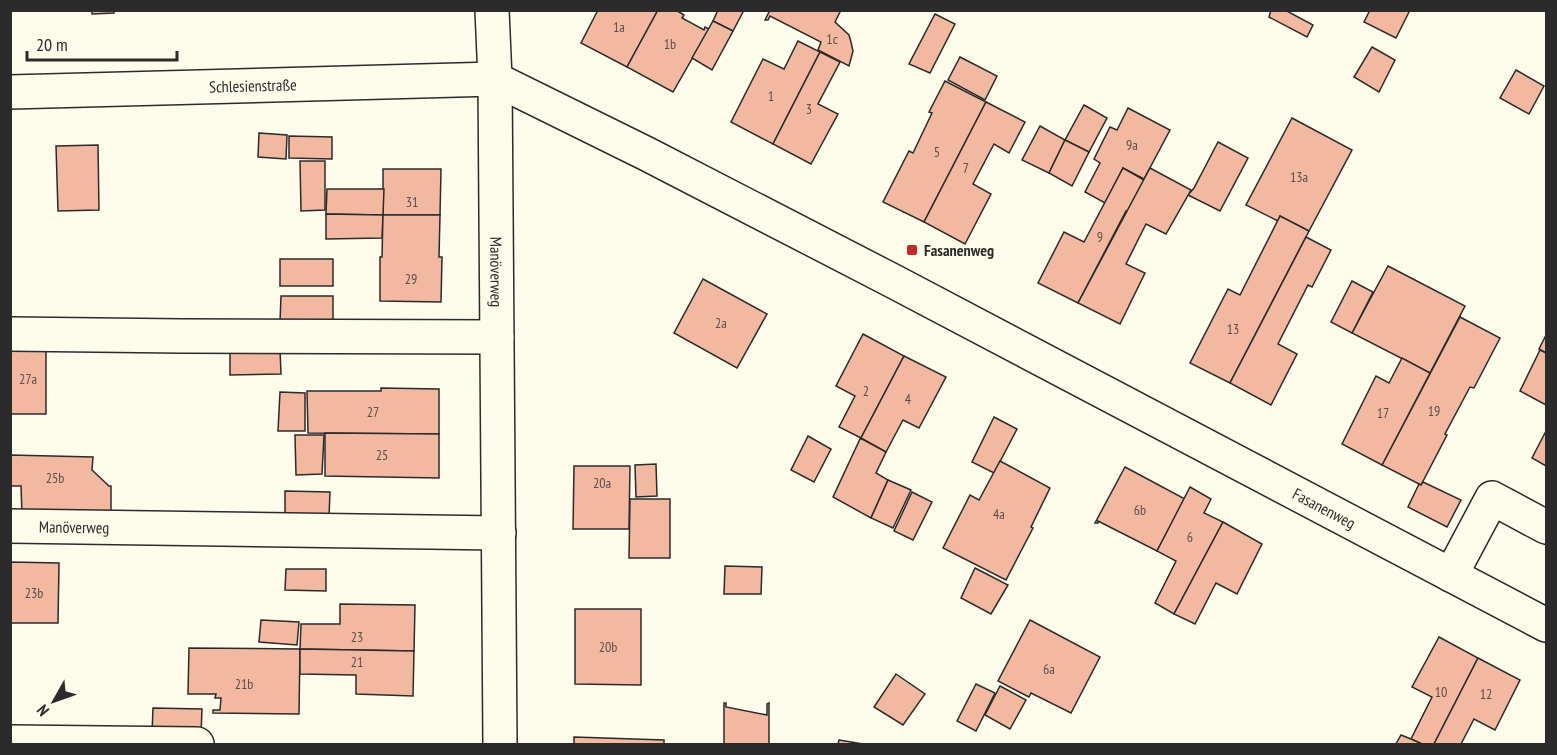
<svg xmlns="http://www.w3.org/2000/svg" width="1557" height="755" font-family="'PT Sans Narrow',sans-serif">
<rect width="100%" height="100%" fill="#fdfbea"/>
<g fill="#f2b8a0" stroke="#2b2b2b" stroke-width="1.5">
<polygon points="92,10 114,10 114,13 92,14"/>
<polygon points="598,10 658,10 627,67 581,43"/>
<polygon points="658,10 676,10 684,15 682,18 704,30 705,27 709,29 673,92 627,67"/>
<polygon points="718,10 744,10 733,31 713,21"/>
<polygon points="770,10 841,10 835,22 849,35 851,42 853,51 849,66 818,50 821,42 770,16 768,20 765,20"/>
<polygon points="1271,10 1285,10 1313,25 1307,37 1269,17"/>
<polygon points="1370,10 1410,10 1396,38 1364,22"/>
<polygon points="935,14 955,24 930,73 909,64"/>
<polygon points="713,21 733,31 712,70 692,58"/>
<polygon points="798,41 820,52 773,144 731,122 763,59 784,69"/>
<polygon points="1372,47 1395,60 1379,92 1354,77"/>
<polygon points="820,52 840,62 818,104 838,114 811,164 773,144"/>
<polygon points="960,57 997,76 985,100 948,80"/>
<polygon points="1516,70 1544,86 1529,114 1500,98"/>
<polygon points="945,81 986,102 924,222 883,202 909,151 913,153 932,113 929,112"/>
<polygon points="986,102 1025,122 1009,153 994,144 973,184 991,194 965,244 924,222"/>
<polygon points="1084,105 1107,118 1089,152 1065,140"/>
<polygon points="1128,108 1170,130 1144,179 1123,168 1105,203 1085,192 1100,163 1094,159 1110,127 1117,130"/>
<polygon points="1292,118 1352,150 1309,231 1280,216 1278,221 1246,205"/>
<polygon points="1040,126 1065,140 1049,173 1022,160"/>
<polygon points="259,133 287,135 286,159 258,157"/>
<polygon points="289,136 332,137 332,159 289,158"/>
<polygon points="1065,140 1089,152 1072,186 1049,173"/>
<polygon points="1218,142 1248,158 1220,211 1188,195 1194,188"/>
<polygon points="98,145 99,210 58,211 56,146"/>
<polygon points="300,161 325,161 325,210 301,211"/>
<polygon points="1123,168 1144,180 1128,212 1126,211 1078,303 1038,283 1064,232 1084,242"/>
<polygon points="1150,168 1191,190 1166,234 1146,224 1126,264 1145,273 1120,324 1078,303"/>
<polygon points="383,169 441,169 440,215 383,215"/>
<polygon points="327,189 384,189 383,215 326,214"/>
<polygon points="326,214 383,215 382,238 326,239"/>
<polygon points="383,215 440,215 439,257 442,257 441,302 380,301 380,257 382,257"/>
<polygon points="1280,216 1309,231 1230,383 1190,363 1228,289 1240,295"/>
<polygon points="1306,237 1331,250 1312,287 1308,285 1278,344 1297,354 1271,405 1230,383"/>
<rect x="280" y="259" width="53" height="27"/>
<polygon points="1388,266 1465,306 1430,373 1352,333"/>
<polygon points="703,279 767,314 737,368 674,333"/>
<polygon points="1352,281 1373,292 1352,333 1331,322"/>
<polygon points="281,296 333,296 333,323 280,322"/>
<polygon points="1460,317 1500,338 1474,388 1470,387 1445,434 1447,435 1421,485 1382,465"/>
<polygon points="863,334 904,356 861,438 839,427 855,396 836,386"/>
<polygon points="1546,335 1546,353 1539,349"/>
<rect x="10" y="344" width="36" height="70"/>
<polygon points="230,348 280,349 281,374 230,375"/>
<polygon points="1540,350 1546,353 1546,405 1520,391"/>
<polygon points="904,356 946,377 919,428 903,420 886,452 861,438"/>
<polygon points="1402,358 1430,373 1382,465 1342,444 1376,376 1389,383"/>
<polygon points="381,388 439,389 439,434 308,433 307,391 381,391"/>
<polygon points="280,392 305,393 305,431 278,431"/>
<polygon points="994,417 1017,429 994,473 972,462"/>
<polygon points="1546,431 1546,466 1532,458"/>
<polygon points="325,433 439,434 439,478 325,476"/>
<polygon points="295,435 324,435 322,474 296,475"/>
<polygon points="808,436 831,449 814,482 791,470"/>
<polygon points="860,439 862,439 886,452 876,473 888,480 871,518 833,497"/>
<polygon points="10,455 93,457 92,470 109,486 111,486 111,515 22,515 21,486 10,486"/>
<polygon points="1000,461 1050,488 1031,527 1033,528 1006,580 943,548 970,495 979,500"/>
<polygon points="656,464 657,496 636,497 635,465"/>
<polygon points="574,466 630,466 629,529 573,529"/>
<polygon points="1125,467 1185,499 1157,551 1098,521 1098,523 1095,523"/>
<polygon points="888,480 911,490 893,528 871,518"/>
<polygon points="1423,482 1461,500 1447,527 1408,507 1419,484 1421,485"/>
<polygon points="1190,487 1211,499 1204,513 1223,522 1174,614 1155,603 1176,561 1157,551"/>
<polygon points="285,491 330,492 329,517 285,517"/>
<polygon points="912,492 932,502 913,540 894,531"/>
<polygon points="630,499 670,499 670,558 629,558"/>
<polygon points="1223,522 1262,544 1237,594 1216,583 1195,624 1174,614"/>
<polygon points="10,562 59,563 58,623 10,623"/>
<polygon points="725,566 762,567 761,594 724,594"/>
<polygon points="975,568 1008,585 991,614 961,598"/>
<polygon points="286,569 326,569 326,591 285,590"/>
<polygon points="340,604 415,605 414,651 300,649 301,624 340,624"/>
<polygon points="575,609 641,609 641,685 575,684"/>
<polygon points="261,620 299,622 297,645 259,642"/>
<polygon points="1030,620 1100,657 1071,713 1031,693 1029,697 998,681"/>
<polygon points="1439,637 1478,658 1434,744 1422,744 1411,739 1432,697 1412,687"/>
<polygon points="189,648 300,649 299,714 213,713 213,710 220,710 221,698 215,698 216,694 188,694"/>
<polygon points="300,649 414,651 413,696 356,694 356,675 300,674"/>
<polygon points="1478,658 1520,680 1495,730 1474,719 1461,744 1434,744"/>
<polygon points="896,674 925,694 903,725 874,707"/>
<polygon points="976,684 995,693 976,731 957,721"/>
<polygon points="1000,686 1026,700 1010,729 985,715"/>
<polygon points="724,703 726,703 726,707 767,715 767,704 769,703 769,744 724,744"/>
<polygon points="153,708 202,709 201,734 152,734"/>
<polygon points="1401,735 1411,739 1422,744 1396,744"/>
<polygon points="574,737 664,740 664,744 574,744"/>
<polygon points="839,740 863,744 838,744"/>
</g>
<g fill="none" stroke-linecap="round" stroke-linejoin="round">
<g stroke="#2b2b2b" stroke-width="36">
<g id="minor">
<path id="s1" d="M492,10L495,79L500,744"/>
<path id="s2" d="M10,92L495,79L647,154L893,281L1546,625"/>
<polyline points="10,334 182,336 497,337"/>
<path id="s3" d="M10,526L499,533"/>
<polyline points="1451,575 1492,498 1546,527"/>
<polyline points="10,742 197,744"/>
</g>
</g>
<use href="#minor" stroke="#fdfbea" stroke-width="33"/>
</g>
<rect fill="#c62828" stroke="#fdfbea" stroke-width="2" x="906" y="244" width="12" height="12" rx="3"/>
<g text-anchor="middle" stroke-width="4.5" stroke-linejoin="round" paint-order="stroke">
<g font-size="14" fill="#5d4e48">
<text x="619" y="32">1a</text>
<text x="832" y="44">1c</text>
<text x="670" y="49">1b</text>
<text x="771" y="101">1</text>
<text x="809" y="114">3</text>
<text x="1132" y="150">9a</text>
<text x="937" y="157">5</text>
<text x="966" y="173">7</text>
<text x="1299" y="182">13a</text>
<text x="412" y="207">31</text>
<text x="1100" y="242">9</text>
<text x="411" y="284">29</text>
<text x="721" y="328">2a</text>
<text x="1233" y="334">13</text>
<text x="28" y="384">27a</text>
<text x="866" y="396">2</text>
<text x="908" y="404">4</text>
<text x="1434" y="416">19</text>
<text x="373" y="417">27</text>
<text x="1383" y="418">17</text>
<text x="382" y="460">25</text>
<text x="55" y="483">25b</text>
<text x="602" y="488">20a</text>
<text x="1140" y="515">6b</text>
<text x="999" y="519">4a</text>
<text x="1190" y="542">6</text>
<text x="34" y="598">23b</text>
<text x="357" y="642">23</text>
<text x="608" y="652">20b</text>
<text x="357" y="667">21</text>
<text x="1049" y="674">6a</text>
<text x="244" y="689">21b</text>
<text x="1441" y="697">10</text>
<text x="1486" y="699">12</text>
</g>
<g font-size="16" fill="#2b2b2b" stroke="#fdfbea">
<text dy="6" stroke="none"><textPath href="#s2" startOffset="243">Schlesienstraße</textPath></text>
<text dy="6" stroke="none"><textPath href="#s1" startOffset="262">Manöverweg</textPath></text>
<text dy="6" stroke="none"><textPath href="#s2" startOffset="1419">Fasanenweg</textPath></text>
<text dy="6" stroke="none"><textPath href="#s3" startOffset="64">Manöverweg</textPath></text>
</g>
<g font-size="16" font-weight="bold" fill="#2b2b2b" stroke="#fdfbea" text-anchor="start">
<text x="924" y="256">Fasanenweg</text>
</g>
</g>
<rect width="1557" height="755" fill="none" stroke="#2b2b2b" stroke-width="24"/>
<g transform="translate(54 701) rotate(230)" stroke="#fdfbea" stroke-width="4.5" paint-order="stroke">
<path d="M0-4.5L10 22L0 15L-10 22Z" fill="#2b2b2b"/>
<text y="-9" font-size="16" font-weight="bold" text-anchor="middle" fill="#2b2b2b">N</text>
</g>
<path d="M27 51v9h150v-9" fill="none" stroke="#2b2b2b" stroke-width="3"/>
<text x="36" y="51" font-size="18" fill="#2b2b2b" stroke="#fdfbea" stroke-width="4.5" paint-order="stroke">20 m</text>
</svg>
